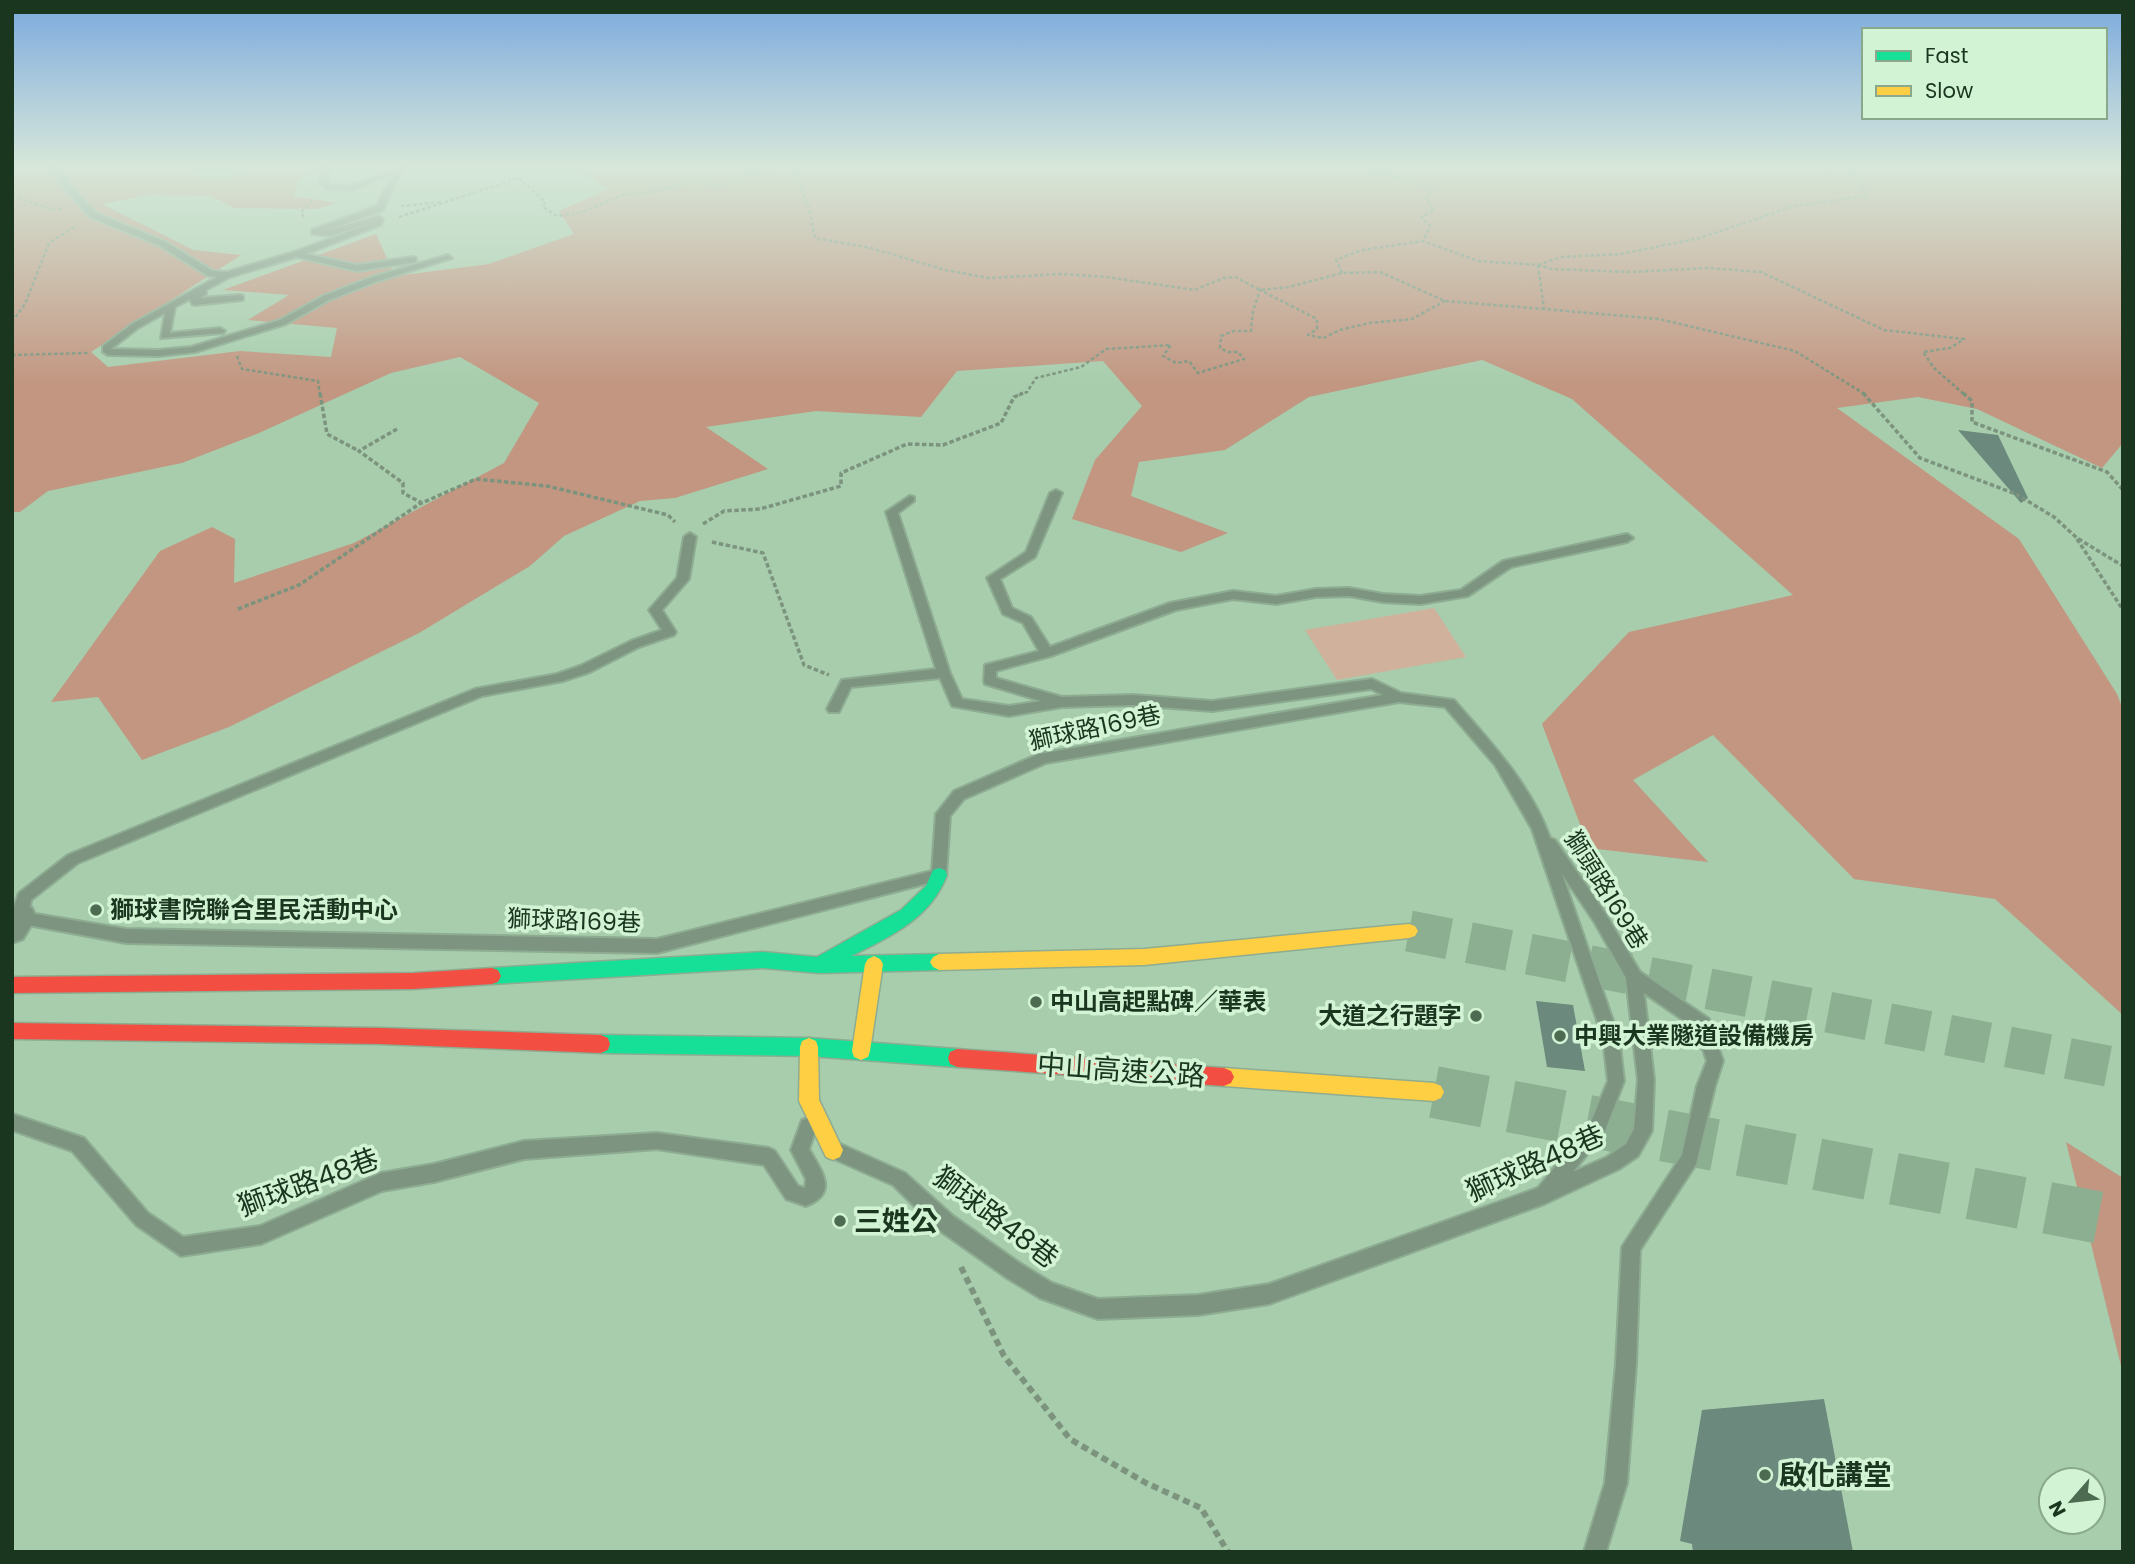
<svg xmlns="http://www.w3.org/2000/svg" width="2135" height="1564" font-family="Poppins,'Noto Sans TC',sans-serif">
<rect width="100%" height="100%" fill="#a7cdac"/>
<polygon fill="#d0b19c" points="1434,608 1466,657 1337,680 1305,630"/>
<g fill="#c29681">
<polygon points="12,166 208,166 191,176 225,178 258,166 306,166 317,172 298,180 294,196 337,203 316,209 235,208 211,196 148,195 102,204 193,250 241,255 91,352 108,367 240,351 331,357 337,328 248,320 289,295 223,290 376,234 395,276 489,264 574,234 559,211 608,189 583,173 582,166 2123,166 2123,443 2102,468 1977,409 1918,397 1837,408 2019,539 2117,694 2123,710 2123,1015 1995,899 1854,879 1713,735 1633,780 1708,862 1589,848 1542,724 1629,632 1793,595 1572,399 1482,360 1309,397 1225,450 1139,462 1131,496 1228,533 1181,552 1072,519 1095,460 1142,406 1103,361 957,371 921,417 816,411 706,427 768,469 675,498 640,501 564,536 530,566 419,633 229,727 142,760 98,697 51,702 160,551 212,527 235,539 234,583 354,543 504,463 539,403 460,357 391,373 259,433 182,463 48,491 20,512 12,512"/>
<polygon points="2066,1142 2123,1178 2123,1374"/>
</g>
<g fill="#6b897c">
<polygon points="1958,430 1998,435 2028,498 2021,503"/>
<polygon points="1536,1001 1573,1005 1585,1071 1547,1067"/>
<polygon points="1824,1399 1853,1552 1693,1552 1692,1544 1680,1541 1702,1410"/>
</g>
<g fill="none" stroke-linecap="round" stroke-linejoin="round">
<polyline stroke="#8baf90" stroke-width="41" stroke-dasharray="41 20" stroke-linecap="butt" points="1409,931 2123,1069"/>
<polyline stroke="#8baf90" stroke-width="52" stroke-dasharray="52 26" stroke-linecap="butt" points="1434,1092 2123,1222"/>
<g stroke="#8eac92" stroke-width="4">
<g id="lane">
<polygon points="49,166 57,166 71,186 96,213 166,242 213,271 227,272 294,252 371,223 330,236 312,234 312,230 377,206 391,176 352,190 326,189 319,183 321,171 315,166 328,168 328,185 351,186 395,170 399,166 407,166 399,176 383,210 326,231 379,216 383,219 381,225 306,254 357,265 413,257 416,258 416,262 357,271 297,257 230,277 206,290 206,294 200,298 240,295 243,296 243,300 195,305 192,304 190,299 175,307 170,333 220,328 225,331 223,333 161,338 165,313 138,328 111,349 158,350 191,347 280,320 323,296 372,277 448,255 452,258 378,281 329,300 286,324 195,352 158,356 108,355 103,352 103,346 132,324 217,277 208,276 160,246 90,217 65,190"/>
<path d="M1056,490L1062,493L1035,557L1000,579L1012,608L1031,617L1050,647L1170,603L1233,591L1276,596L1316,589L1349,588L1383,594L1420,596L1461,590L1503,561L1627,534L1633,538L1627,542L1511,567L1468,596L1420,604L1383,602L1349,596L1316,597L1276,604L1233,599L1176,610L1051,656L996,671V678L1062,697L1133,695L1212,701L1372,679L1401,693L1454,700C1489,740 1532,786 1550,838L1555,840L1605,913L1640,972L1709,1019L1723,1061L1715,1086L1696,1164L1640,1250L1636,1364L1627,1483L1606,1552H1584L1605,1483L1616,1364L1622,1247L1682,1155L1697,1086L1707,1061L1696,1029L1644,993L1654,1080L1652,1131L1638,1156L1619,1169L1544,1204L1269,1304L1198,1315L1098,1319L1040,1298L1007,1278L939,1230L893,1185L832,1158L829,1152L832,1146L838,1143L905,1173L953,1216L1021,1264L1052,1283L1098,1299L1198,1295L1269,1284L1538,1188L1591,1122L1608,1081L1603,1038L1532,829L1495,765L1445,707L1399,702L1046,763L964,799L950,816L946,875L944,879L657,953L126,943L12,922V912L19,893L68,855L475,689L557,674L580,666L631,641L662,630L649,610L677,578L684,537L690,533L696,537L689,579L662,610L676,632L674,635L639,647L590,672L563,681L482,696L78,863L31,900L29,913L126,929L657,939L932,871L936,814L954,791L1039,754L1383,695L1371,689L1212,711L1133,705L1062,707L1009,716L952,706L940,678L851,687L839,712H829L827,709L842,680L936,669L886,512L910,496L914,497V501L898,513L950,673L962,699L1009,706L1041,701L985,684L984,681L985,665L1039,651L1023,623L1003,614L987,578L1026,552L1050,493ZM1562,874L1595,923L1626,978L1638,1080L1634,1129L1626,1144L1607,1157L1573,1172L1604,1133L1624,1081L1619,1038Z"/>
<path d="M12,1114L84,1138L148,1213L183,1237L260,1226L381,1173L434,1164L524,1141L657,1133L769,1148L775,1151L798,1186L805,1188L806,1179L791,1150L802,1120L808,1118L814,1120L817,1126L809,1149C822,1172 839,1193 806,1206L786,1199L764,1165L657,1149L524,1159L434,1182L382,1191L261,1244L181,1256L136,1225L72,1151L12,1130Z"/>
</g>
</g>
<g stroke="#8eac92" stroke-width="4">
<polygon id="street" points="21,904 32,908 36,917 23,939 12,943 12,907"/>
</g>
<g stroke="#8eac92" stroke-width="3">
<g id="fast">
<path d="M939,868L945,870L947,875C931,918 890,937 851,956L939,954L945,957L948,962L945,967L939,970L819,973L763,968L492,984L486,982L483,976L486,970L492,968L763,952L817,957L901,910L926,886L933,870Z"/>
<polygon points="601,1035 809,1038 957,1049 964,1052 966,1058 964,1064 957,1067 809,1056 601,1053 594,1050 592,1044 594,1038"/>
</g>
</g>
<g stroke="#8eac92" stroke-width="3">
<g id="slow">
<polygon points="1409,924 1415,926 1418,931 1415,936 1409,938 1144,965 939,970 933,967 930,962 933,957 939,954 1144,949"/>
<polygon points="874,956 880,959 883,964 870,1051 868,1057 861,1060 854,1057 852,1051 865,964 868,959"/>
<polygon points="809,1038 816,1041 818,1047 819,1100 843,1150 840,1157 833,1160 826,1157 799,1101 800,1047 802,1041"/>
<polygon points="1224,1068 1434,1083 1441,1086 1444,1092 1441,1098 1434,1101 1224,1086 1217,1083 1214,1077 1217,1071"/>
</g>
</g>
<g stroke="#8eac92" stroke-width="3">
<g id="jam">
<polygon points="492,968 498,970 501,976 498,982 492,984 413,989 12,993 12,977 413,973"/>
<polygon points="12,1023 380,1028 601,1035 608,1038 610,1044 608,1050 601,1053 380,1044 12,1039"/>
<polygon points="957,1049 1224,1068 1231,1071 1234,1077 1231,1083 1224,1086 957,1067 950,1064 948,1058 950,1052"/>
</g>
</g>
<g stroke="#7c937e" stroke-width="2.5" stroke-dasharray="3.5 2.5" stroke-linecap="butt">
<polyline points="796,166 794,169 810,212 815,238 871,248 945,270 989,278 1062,274 1107,277 1194,290 1224,278 1235,277 1260,290 1289,287 1342,273 1380,272 1445,301 1544,309"/>
<polyline points="1356,166 1433,188 1426,199 1434,210 1421,217 1430,226 1423,241"/>
<polyline points="1821,166 1829,170 1834,166"/>
<polyline points="12,196 52,209 61,209"/>
<polyline points="401,206 441,202"/>
<polyline points="304,217 301,212 313,200"/>
<polyline points="399,217 519,178 545,202 543,207 557,216 580,213 623,195 652,192 688,183 725,185 747,174 770,169 770,166"/>
<polyline points="1538,265 1544,309 1659,319 1795,351 1866,395"/>
<polyline points="1538,265 1561,257 1621,254 1700,238 1794,206 1867,196 1851,166"/>
<polyline points="1342,273 1336,260 1362,250 1423,241 1478,261 1538,265 1552,269 1631,272 1707,268 1761,272 1884,330 1964,339 1950,348 1923,352 1934,368 1965,395"/>
<polyline points="12,322 25,304 49,243 77,225"/>
<polyline points="12,355 88,353"/>
<polyline points="237,356 242,369 318,381 320,395"/>
<polyline points="1019,395 1027,392 1036,378 1081,367 1106,349 1171,345 1163,356 1176,363 1189,361 1198,373 1244,359 1238,352 1228,352 1220,348 1221,336 1234,331 1251,331 1253,311 1260,290 1317,319 1317,329 1308,335 1323,338 1340,330 1369,323 1412,319 1445,301"/>
</g>
<g stroke="#7c937e" stroke-width="3.5" stroke-dasharray="4.5 2.5" stroke-linecap="butt">
<polyline points="320,393 327,434 359,451"/>
<polyline points="1863,393 1920,458 2016,494 2054,517 2077,538 2123,566"/>
<polyline points="1963,393 1972,401 1972,422 2107,472 2123,490"/>
<polyline points="397,429 359,451 403,483 403,493 422,503 476,479 547,486 668,515 675,522"/>
<polyline points="703,524 724,511 760,509 841,486 841,473 907,444 943,445 1001,423 1014,397 1023,393"/>
<polyline points="2077,539 2123,610"/>
<polyline points="712,542 763,553 804,665 829,675"/>
<polyline points="238,609 299,585 421,503"/>
</g>
<polyline stroke="#7c937e" stroke-width="6" stroke-dasharray="7 4.5" stroke-linecap="butt" points="961,1267 1004,1356 1070,1439 1146,1483 1201,1508 1228,1552"/>
<use href="#lane" fill="#7d9580" fill-rule="evenodd"/>
<use href="#street" fill="#7d9580" fill-rule="evenodd"/>
<use href="#fast" fill="#16e098" fill-rule="evenodd"/>
<use href="#slow" fill="#ffcf43" fill-rule="evenodd"/>
<use href="#jam" fill="#f24e42" fill-rule="evenodd"/>
</g>
<linearGradient id="sky" x2="0" y2="1"><stop stop-color="#7baade"/><stop offset="0.43" stop-color="#d7e8da"/><stop offset="1" stop-color="#d7e8da" stop-opacity="0"/></linearGradient>
<rect width="2135" height="385" fill="url(#sky)"/>
<g fill="#4c6b50" stroke="#d2f4d5" stroke-width="2.5">
<circle cx="96" cy="910" r="7"/>
<circle cx="1036" cy="1002" r="7"/>
<circle cx="1476" cy="1016" r="7"/>
<circle cx="1560" cy="1036" r="7"/>
<circle cx="840" cy="1221" r="7"/>
<circle cx="1765" cy="1475" r="7"/>
</g>
<g text-anchor="middle" stroke-width="7" stroke-linejoin="round" paint-order="stroke">
<g font-size="24" fill="#1b361f" stroke="#d2f4d5">
<text transform="translate(1095 728) rotate(-12)" y="8">獅球路169巷</text>
<text transform="translate(1606 890) rotate(58)" y="8">獅頭路169巷</text>
<text transform="translate(574 921) rotate(2)" y="8">獅球路169巷</text>
</g>
<g font-size="24" font-weight="bold" fill="#1b361f" stroke="#d2f4d5" text-anchor="start">
<text x="110" y="918">獅球書院聯合里民活動中心</text>
<text x="1050" y="1010">中山高起點碑／華表</text>
<text x="1462" y="1024" text-anchor="end">大道之行題字</text>
<text x="1574" y="1044">中興大業隧道設備機房</text>
</g>
<g font-size="28" fill="#1b361f" stroke="#d2f4d5">
<text transform="translate(1121 1070) rotate(4)" y="10">中山高速公路</text>
<text transform="translate(1535 1163) rotate(-24)" y="10">獅球路48巷</text>
<text transform="translate(308 1182) rotate(-20)" y="10">獅球路48巷</text>
<text transform="translate(996 1217) rotate(37)" y="10">獅球路48巷</text>
</g>
<g font-size="28" font-weight="bold" fill="#1b361f" stroke="#d2f4d5" text-anchor="start">
<text x="854" y="1231">三姓公</text>
<text x="1779" y="1485">啟化講堂</text>
</g>
</g>
<rect width="2135" height="1564" fill="none" stroke="#1b361f" stroke-width="28"/>
<rect x="1862" y="28" width="245" height="91" fill="#d2f4d5" stroke="#89a88c" stroke-width="2"/>
<rect x="1876" y="51" width="35" height="10" fill="#16e098" stroke="#89a88c" stroke-width="2"/>
<text x="1925" y="63" font-size="21" fill="#1b361f">Fast</text>
<rect x="1876" y="86" width="35" height="10" fill="#ffcf43" stroke="#89a88c" stroke-width="2"/>
<text x="1925" y="98" font-size="21" fill="#1b361f">Slow</text>
<g transform="translate(2072 1501) rotate(242)"><circle r="33" fill="#d2f4d5" stroke="#89a88c" stroke-width="2"/>
<path d="M0-5L12 26L0 18L-12 26Z" fill="#4c6b50"/>
<text y="-10" font-size="19" font-weight="bold" text-anchor="middle" fill="#1b361f">N</text>
</g>
</svg>
